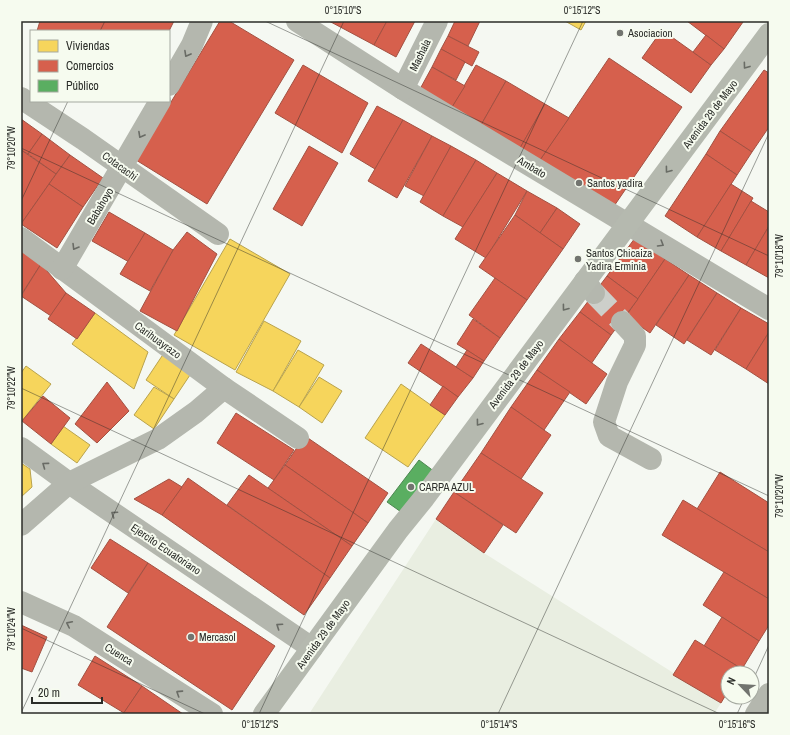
<svg xmlns="http://www.w3.org/2000/svg" width="790" height="735" font-family="'Archivo Narrow',sans-serif">
<rect width="100%" height="100%" fill="#f5f8f2"/>
<polygon fill="#e9eee1" points="436,519 484,553 721,703 714,714 309,714"/>
<g fill="#f6d55c" stroke="#b9a34d">
<polygon points="565,21 586,21 581,30"/>
<polygon points="230,239 290,274 235,370 174,335"/>
<polygon points="95,313 148,352 134,389 72,344"/>
<polygon points="264,321 301,341 273,391 236,372"/>
<polygon points="298,350 324,365 299,407 273,391"/>
<polygon points="164,353 192,372 174,399 146,380"/>
<polygon points="26,366 51,384 22,421 21,373"/>
<polygon points="319,377 342,391 322,423 299,407"/>
<polygon points="401,384 445,415 408,467 365,438"/>
<polygon points="154,387 174,399 154,429 134,415"/>
<polygon points="63,426 90,445 77,463 51,444"/>
<polygon points="21,463 30,469 32,487 21,497"/>
</g>
<g fill="#d6604d" stroke="#a35142">
<polygon points="40,21 174,21 169,31 37,31"/>
<polygon points="220,21 229,21 294,60 207,204 136,160"/>
<polygon points="329,21 387,21 374,45"/>
<polygon points="387,21 415,21 396,57 374,45"/>
<polygon points="455,21 480,21 468,46 448,36"/>
<polygon points="687,21 742,21 743,22 724,49"/>
<polygon points="662,30 711,65 691,93 642,58"/>
<polygon points="706,35 724,49 711,65 693,52"/>
<polygon points="448,36 479,52 472,66 441,49"/>
<polygon points="441,49 465,62 456,80 432,67"/>
<polygon points="609,58 682,107 612,209 540,160"/>
<polygon points="303,65 368,103 342,153 275,113"/>
<polygon points="476,65 506,81 481,125 452,107"/>
<polygon points="432,67 465,86 452,107 420,89"/>
<polygon points="764,70 769,73 769,127 752,152 720,131"/>
<polygon points="506,81 545,104 520,148 481,125"/>
<polygon points="545,104 569,118 540,160 520,148"/>
<polygon points="377,106 403,120 375,169 350,154"/>
<polygon points="21,119 42,134 28,154 21,150"/>
<polygon points="403,120 432,136 397,198 368,181"/>
<polygon points="720,131 752,152 737,175 706,154"/>
<polygon points="42,134 70,155 56,174 28,154"/>
<polygon points="432,136 451,146 424,196 405,186"/>
<polygon points="309,146 338,163 302,226 273,209"/>
<polygon points="451,146 476,160 443,216 420,202"/>
<polygon points="21,150 56,174 21,224"/>
<polygon points="706,154 737,175 697,237 665,216"/>
<polygon points="70,155 103,178 83,207 49,184"/>
<polygon points="476,160 497,173 463,227 443,216"/>
<polygon points="497,173 527,191 486,258 455,239"/>
<polygon points="49,184 83,207 57,248 21,224"/>
<polygon points="731,184 753,198 721,251 697,237"/>
<polygon points="527,191 557,208 540,233 515,215"/>
<polygon points="751,201 769,212 769,226 746,265 721,251"/>
<polygon points="557,208 580,224 563,249 540,233"/>
<polygon points="109,212 145,233 129,262 92,241"/>
<polygon points="515,215 563,249 527,300 479,267"/>
<polygon points="769,226 769,278 746,265"/>
<polygon points="187,232 217,254 177,331 140,311 173,250"/>
<polygon points="145,233 173,250 150,291 120,274"/>
<polygon points="635,238 665,259 638,299 607,276"/>
<polygon points="21,250 41,264 21,295"/>
<polygon points="665,259 689,275 650,333 626,316"/>
<polygon points="41,264 66,293 51,316 21,296"/>
<polygon points="689,275 717,293 684,344 656,325"/>
<polygon points="607,276 638,299 611,335 580,312"/>
<polygon points="495,278 527,300 500,338 469,315"/>
<polygon points="66,293 95,313 77,339 48,319"/>
<polygon points="717,293 741,308 711,355 687,340"/>
<polygon points="741,308 769,324 769,332 746,369 715,350"/>
<polygon points="580,312 611,335 591,364 559,339"/>
<polygon points="473,319 500,338 484,361 457,344"/>
<polygon points="769,332 769,384 746,369"/>
<polygon points="559,339 607,374 586,404 537,370"/>
<polygon points="421,344 473,378 458,397 408,363"/>
<polygon points="467,350 484,361 473,378 456,367"/>
<polygon points="537,370 570,392 544,430 511,407"/>
<polygon points="107,382 129,411 97,443 75,424"/>
<polygon points="443,386 458,397 445,415 430,405"/>
<polygon points="43,396 70,418 51,444 22,421"/>
<polygon points="511,407 551,435 521,479 481,453"/>
<polygon points="236,413 294,450 274,480 217,443"/>
<polygon points="305,436 388,493 368,523 285,465"/>
<polygon points="481,453 543,493 516,533 454,492"/>
<polygon points="285,465 368,523 352,546 268,488"/>
<polygon points="720,472 769,503 769,552 697,509"/>
<polygon points="249,475 352,546 330,578 227,505"/>
<polygon points="188,478 330,578 304,615 162,515"/>
<polygon points="169,479 182,487 162,515 134,499"/>
<polygon points="454,492 503,525 484,553 436,519"/>
<polygon points="683,500 769,552 769,599 662,535"/>
<polygon points="110,539 148,563 128,593 91,568"/>
<polygon points="148,563 275,646 232,710 107,627"/>
<polygon points="724,572 769,599 769,625 759,641 703,605"/>
<polygon points="722,617 759,641 742,669 704,646"/>
<polygon points="21,625 47,637 32,672 21,668"/>
<polygon points="695,640 742,669 739,673 728,673 728,691 721,703 673,675"/>
<polygon points="95,656 142,686 124,713 78,685"/>
<polygon points="142,686 183,714 123,714"/>
</g>
<polygon fill="#5aae61" stroke="#4c8750" points="419,460 435,472 404,514 387,502"/>
<g fill="none" stroke-linecap="round" stroke-linejoin="round">
<polyline stroke="#cdcfca" stroke-width="22" stroke-dasharray="22 11" stroke-linecap="butt" points="594,293 622,322"/>
<g stroke="#b4b7ae" stroke-width="22">
<polyline points="297,21 403,89 769,309"/>
<polyline points="169,85 192,45 202,21"/>
<polyline points="403,89 437,21"/>
<polyline points="21,98 83,139 218,234"/>
<polyline points="21,238 224,388 298,438"/>
<polyline points="62,269 160,101"/>
<polyline points="585,281 594,293"/>
<polyline points="622,322 635,336 635,345 617,382 604,422 609,436 651,459"/>
<polyline points="21,448 69,483 312,648"/>
<polyline points="21,525 69,483 158,439 196,412 224,388"/>
<polyline points="21,602 74,626 212,714"/>
<polyline points="756,714 769,694"/>
</g>
<polyline stroke="#b5b9af" stroke-width="22" points="264,714 398,530 424,498 769,34"/>
</g>
<defs><path id="oneway-chevron" d="M-2-3.5L2.5 0L-2 3.5" fill="none" stroke-width="1.6" stroke-linecap="round" stroke-linejoin="round"/></defs>
<g stroke="#696b65">
<use href="#oneway-chevron" transform="translate(187 54) rotate(119)"/>
<use href="#oneway-chevron" transform="translate(141 135) rotate(119)"/>
<use href="#oneway-chevron" transform="translate(661 244) rotate(31)"/>
<use href="#oneway-chevron" transform="translate(75 247) rotate(121)"/>
<use href="#oneway-chevron" transform="translate(45 465) rotate(-144)"/>
<use href="#oneway-chevron" transform="translate(114 514) rotate(-146)"/>
<use href="#oneway-chevron" transform="translate(69 624) rotate(-154)"/>
<use href="#oneway-chevron" transform="translate(279 626) rotate(-146)"/>
<use href="#oneway-chevron" transform="translate(179 693) rotate(-147)"/>
</g>
<g stroke="#696c65">
<use href="#oneway-chevron" transform="translate(746 66) rotate(126)"/>
<use href="#oneway-chevron" transform="translate(668 170) rotate(127)"/>
<use href="#oneway-chevron" transform="translate(565 308) rotate(127)"/>
<use href="#oneway-chevron" transform="translate(479 423) rotate(127)"/>
</g>
<path fill="none" stroke="#2b2d29" stroke-width="1" stroke-opacity="0.45" d="M265,21L769,256M100,31L105,21M21,148L769,496M21,201L68,101M21,388L720,714M21,628L205,714M752,682L769,645M21,713L344,21M259,714L583,21M498,714L769,133M737,714L745,697"/>
<g fill="#72746f" stroke="#f6fbef" stroke-width="1.5">
<circle cx="620" cy="33" r="4"/>
<circle cx="579" cy="183" r="4"/>
<circle cx="578" cy="259" r="4"/>
<circle cx="411" cy="487" r="4"/>
<circle cx="191" cy="637" r="4"/>
</g>
<g text-anchor="middle" stroke-width="4" stroke-linejoin="round" paint-order="stroke">
<g font-size="11" fill="#2b2d29" stroke="#f6fbef" text-anchor="start">
<text x="628" y="37">Asociacion</text>
<text x="587" y="187">Santos yadira</text>
<text x="586" y="257">Santos Chicaiza<tspan x="586" dy="13">Yadira Erminia</tspan></text>
<text x="419" y="491">CARPA AZUL</text>
<text x="199" y="641">Mercasol</text>
</g>
<g font-size="11" fill="#2b2d29" stroke="#f6fbef">
<text transform="translate(420 55) rotate(-64)" y="4">Machala</text>
<text transform="translate(710 114) rotate(-53)" y="4">Avenida 29 de Mayo</text>
<text transform="translate(120 166) rotate(36)" y="4">Cotacachi</text>
<text transform="translate(532 167) rotate(31)" y="4">Ambato</text>
<text transform="translate(100 206) rotate(-59)" y="4">Babahoyo</text>
<text transform="translate(158 340) rotate(36)" y="4">Carihuayrazo</text>
<text transform="translate(516 374) rotate(-53)" y="4">Avenida 29 de Mayo</text>
<text transform="translate(166 549) rotate(34)" y="4">Ejercito Ecuatoriano</text>
<text transform="translate(323 634) rotate(-54)" y="4">Avenida 29 de Mayo</text>
<text transform="translate(119 654) rotate(32)" y="4">Cuenca</text>
</g>
</g>
<rect width="790" height="735" fill="none" stroke="#f6fbef" stroke-width="44"/>
<rect x="30" y="30" width="140" height="72" fill="#f6fbef" stroke="#a5a9a0"/>
<rect x="38" y="40" width="20" height="12" fill="#f6d55c" stroke="#a5a9a0"/>
<text x="66" y="50" font-size="12" fill="#2b2d29">Viviendas</text>
<rect x="38" y="60" width="20" height="12" fill="#d6604d" stroke="#a5a9a0"/>
<text x="66" y="70" font-size="12" fill="#2b2d29">Comercios</text>
<rect x="38" y="80" width="20" height="12" fill="#5aae61" stroke="#a5a9a0"/>
<text x="66" y="90" font-size="12" fill="#2b2d29">Público</text>
<g transform="translate(740 685) rotate(295)"><circle r="19" fill="#f6fbef" stroke="#a5a9a0"/>
<path d="M0-3L7 15L0 10L-7 15Z" fill="#72746f"/>
<text y="-6" font-size="11" font-weight="bold" text-anchor="middle" fill="#2b2d29">N</text>
</g>
<path d="M32 697v6h70v-6" fill="none" stroke="#2b2d29" stroke-width="2"/>
<text x="38" y="697" font-size="12" fill="#2b2d29" stroke="#f6fbef" stroke-width="3" paint-order="stroke">20 m</text>
<rect x="22" y="22" width="746" height="691" fill="none" stroke="#2b2d29" stroke-width="1.5"/>
<g font-size="10" text-anchor="middle" fill="#2b2d29">
<text x="343" y="14">0°15'10"S</text>
<text x="582" y="14">0°15'12"S</text>
<text transform="translate(11 148) rotate(-90)" y="4">79°10'20"W</text>
<text transform="translate(779 256) rotate(-90)" y="4">79°10'18"W</text>
<text transform="translate(11 388) rotate(-90)" y="4">79°10'22"W</text>
<text transform="translate(779 496) rotate(-90)" y="4">79°10'20"W</text>
<text transform="translate(11 629) rotate(-90)" y="4">79°10'24"W</text>
<text x="260" y="728">0°15'12"S</text>
<text x="499" y="728">0°15'14"S</text>
<text x="737" y="728">0°15'16"S</text>
</g>
</svg>
